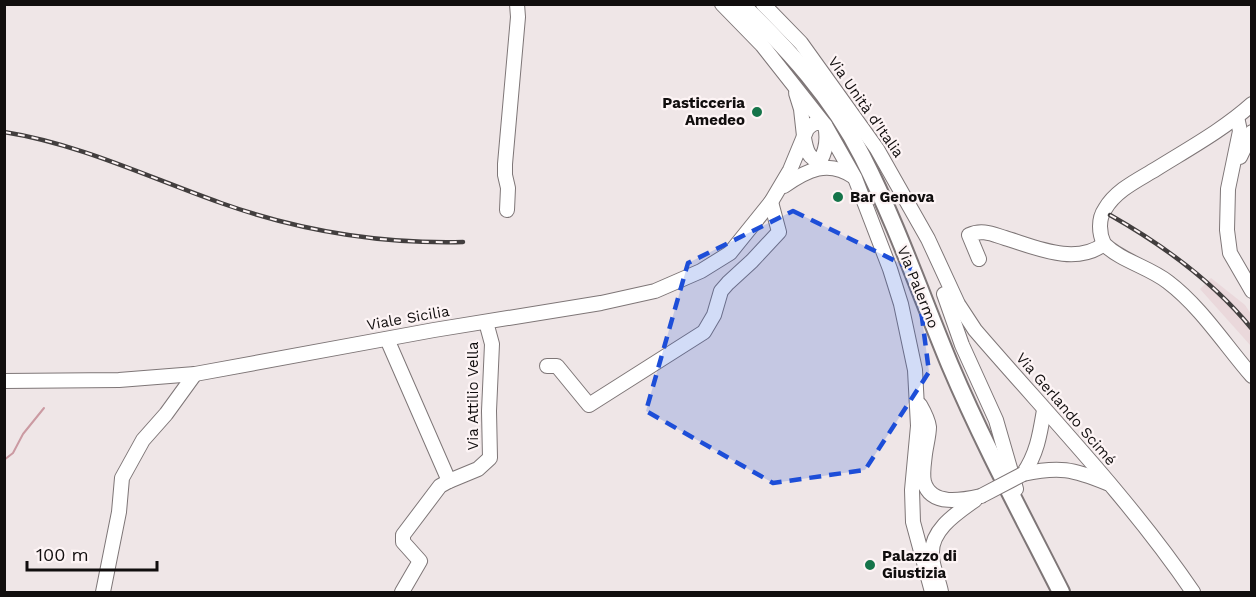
<svg xmlns="http://www.w3.org/2000/svg" width="1256" height="597" font-family="'Work Sans',sans-serif">
<rect width="100%" height="100%" fill="#efe6e7"/>
<polygon fill="#ead8db" points="1211,278 1245,305 1251,314 1251,346 1200,289"/>
<g fill="none" stroke-linecap="round" stroke-linejoin="round">
<polyline stroke="#cb9aa2" stroke-width="2" points="4,460 13,453 23,434 44,408"/>
<g stroke="#7e7677" stroke-width="16">
<g id="minor">
<polyline points="722,4 762,45 825,125 855,178 890,269 901,304 915,370 918,426 912,490 913,522 932,592"/>
<path d="M763,4L801,43L877,149L928,239L958,304L975,330C1049,416 1129,498 1193,592"/>
<polyline points="796,93 801,109 804,136"/>
<path d="M1252,104C1223,130 1188,149 1156,169C1138,180 1116,190 1105,209C1098,219 1099,233 1104,244C1121,261 1149,267 1168,282C1201,307 1225,345 1252,376"/>
<polyline points="1237,117 1240,131 1228,189 1227,230 1230,253 1252,291"/>
<polyline points="1240,157 1252,132"/>
<path d="M784,186C807,170 828,159 854,177"/>
<polyline points="507,210 508,188 505,175 505,164 518,17 517,4"/>
<path d="M979,259L969,235C982,229 992,234 1005,238C1035,247 1075,266 1104,244"/>
<polyline points="944,294 962,345 996,420 1016,489"/>
<polyline points="387,339 449,481"/>
<polyline points="547,366 557,366 589,405 704,332 714,315 721,291 728,283 752,261 779,232 771,202"/>
<path d="M4,381L119,380L195,374L434,330L601,303L655,291L701,271L730,253L771,202L790,170L807,129C814,122 817,122 825,125C828,138 827,149 820,161C808,159 806,149 804,138"/>
<path d="M920,405C924,412 928,419 929,427C929,435 926,446 925,454C924,463 922,474 924,482C931,507 963,500 981,496"/>
<path d="M1023,474C1059,466 1073,469 1107,483"/>
<path d="M1023,474C1037,454 1040,434 1044,410"/>
<polyline points="103,592 119,512 122,478 143,440 166,414 195,374"/>
<polyline points="402,592 420,561 403,542 403,535 440,486 449,481 478,469 490,458 489,411 492,344 486,322"/>
<path d="M941,592C939,580 932,568 932,555C930,530 957,513 975,500"/>
</g>
</g>
<g stroke="#7e7677" stroke-width="20">
<path id="major" d="M741,4C788,49 833,98 862,156C896,223 921,295 950,365C983,443 1023,517 1061,592"/>
</g>
<use href="#minor" stroke="#fff" stroke-width="14"/>
<use href="#major" stroke="#fff" stroke-width="16"/>
<g stroke="#423e3e" stroke-width="4.5">
<g id="rail">
<path d="M4,132C80,144 150,178 221,203C300,231 380,244 463,242"/>
<path d="M1110,215C1163,245 1213,281 1252,329"/>
</g>
</g>
<use href="#rail" stroke="#fdf4f5" stroke-width="2" stroke-dasharray="7" stroke-linecap="butt"/>
<g stroke="#7e7677" stroke-width="16" stroke-linecap="butt">
<polyline id="minor-bridge" points="981,496 1023,474"/>
</g>
<use href="#minor-bridge" stroke="#fff" stroke-width="14"/>
</g>
<path fill="#1d4ed8" fill-opacity="0.2" stroke="#1d4ed8" stroke-width="4.5" stroke-dasharray="12 8" stroke-linejoin="round" d="M793,211L916,271L929,372L865,470L773,483L646,411L688,263Z"/>
<g fill="#15744a" stroke="#fdf4f5" stroke-width="2">
<circle cx="757" cy="112" r="6"/>
<circle cx="838" cy="197" r="6"/>
<circle cx="870" cy="565" r="6"/>
</g>
<g text-anchor="middle" stroke-width="4.5" stroke-linejoin="round" paint-order="stroke">
<g font-size="15" font-weight="bold" fill="#110e0e" stroke="#fdf4f5" text-anchor="start">
<text x="745" y="108" text-anchor="end">Pasticceria<tspan x="745" dy="17">Amedeo</tspan></text>
<text x="850" y="202">Bar Genova</text>
<text x="882" y="561">Palazzo di<tspan x="882" dy="17">Giustizia</tspan></text>
</g>
<g font-size="15" fill="#110e0e" stroke="#fdf4f5">
<text transform="translate(866 107) rotate(55)" y="5">Via Unità d'Italia</text>
<text transform="translate(918 287) rotate(68)" y="5">Via Palermo</text>
<text transform="translate(408 318) rotate(-10)" y="5">Viale Sicilia</text>
<text transform="translate(473 396) rotate(-90)" y="5">Via Attilio Vella</text>
<text transform="translate(1066 409) rotate(49)" y="5">Via Gerlando Scimé</text>
</g>
</g>
<rect width="1256" height="597" fill="none" stroke="#110e0e" stroke-width="12"/>
<path d="M27 561v9h130v-9" fill="none" stroke="#110e0e" stroke-width="3"/>
<text x="36" y="561" font-size="18" fill="#110e0e" stroke="#fdf4f5" stroke-width="4.5" paint-order="stroke">100 m</text>
</svg>
